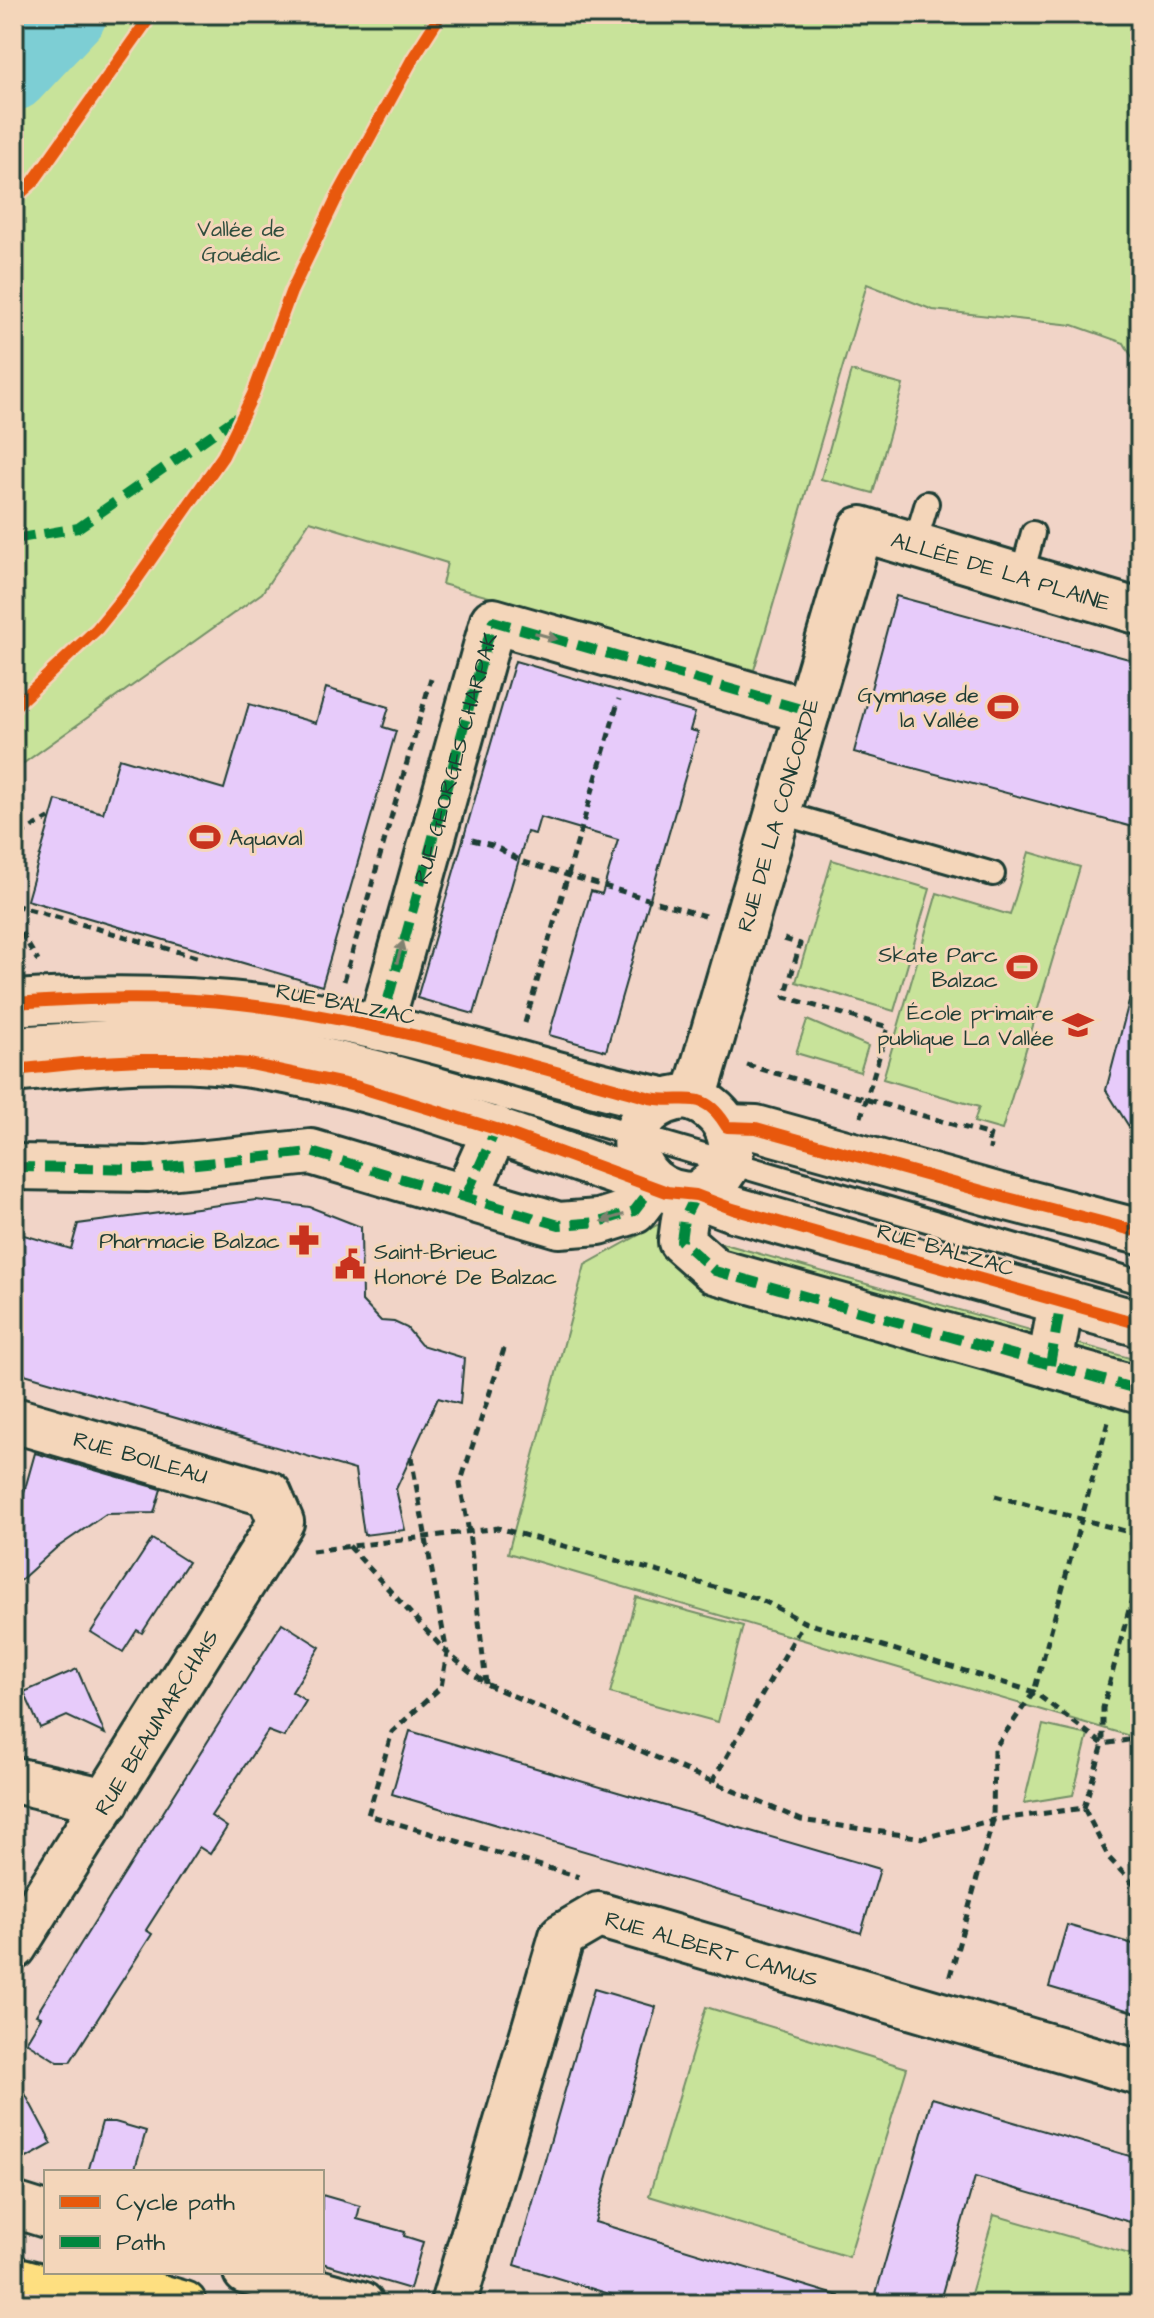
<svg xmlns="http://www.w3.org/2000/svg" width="1154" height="2318" font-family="'Architects Daughter',sans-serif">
<rect width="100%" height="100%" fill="#f1d4c7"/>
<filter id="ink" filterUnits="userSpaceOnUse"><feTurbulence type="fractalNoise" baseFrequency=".0125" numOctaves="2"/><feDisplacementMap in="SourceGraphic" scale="16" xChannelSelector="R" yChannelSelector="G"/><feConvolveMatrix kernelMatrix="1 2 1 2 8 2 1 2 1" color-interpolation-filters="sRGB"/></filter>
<g filter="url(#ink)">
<g fill="#c8e39a" stroke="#749067" stroke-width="2">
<polygon points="14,14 1140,14 1140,371 1124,343 1073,325 933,310 867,284 754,670 442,584 447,563 310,521 262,593 14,770"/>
<polygon points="851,371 903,385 873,493 821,479"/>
<polygon points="1029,852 1080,867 1002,1130 974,1122 979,1107 883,1079 937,893 1010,915"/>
<polygon points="832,860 930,889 894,1011 796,982"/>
<polygon points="807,1020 868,1046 860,1072 796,1053"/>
<polygon points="657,1225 1140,1361 1140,1739 508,1553 585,1265"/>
<polygon points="636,1597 743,1626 718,1722 610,1693"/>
<polygon points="1043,1725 1088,1735 1073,1795 1024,1803"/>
<polygon points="706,2007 907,2068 849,2257 649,2196"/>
<polygon points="994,2215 1140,2257 1140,2304 968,2304"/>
</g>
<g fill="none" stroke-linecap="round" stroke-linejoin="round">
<polyline stroke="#7dced4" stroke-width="68" points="14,77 73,14"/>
</g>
<g fill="#e7cbfa" stroke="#1f3d34" stroke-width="2">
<polygon points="896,596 1140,662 1140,829 854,752"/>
<polygon points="515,661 695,713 690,730 698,732 606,1051 549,1035 591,891 602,894 618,840 540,817 535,834 527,832 474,1014 417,998"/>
<polygon points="326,688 389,707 383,727 396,731 322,986 27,900 56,800 103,813 119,758 224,789 249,704 316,723"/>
<polygon points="1130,998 1140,1000 1140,1144 1106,1090"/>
<polygon points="256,1200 310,1207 361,1227 362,1301 381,1321 394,1322 407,1328 421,1345 464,1358 460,1404 438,1398 396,1489 405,1530 364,1535 355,1470 14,1371 14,1232 71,1249 78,1224"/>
<polygon points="35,1453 161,1489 154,1513 106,1514 55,1549 14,1586 14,1528"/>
<polygon points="152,1539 188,1562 142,1633 137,1630 123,1652 91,1632"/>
<polygon points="282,1623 320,1647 292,1692 306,1701 284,1737 268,1731 211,1816 227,1827 210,1854 199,1847 146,1930 152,1934 70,2062 58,2062 26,2042 41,2017 36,2015"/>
<polygon points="77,1669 105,1734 67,1716 40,1728 24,1692"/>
<polygon points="410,1731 880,1869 861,1933 392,1794"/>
<polygon points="1067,1925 1140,1946 1140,2014 1049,1987"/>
<polygon points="594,1989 656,2007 595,2222 839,2296 838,2304 642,2304 515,2265"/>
<polygon points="14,2073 52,2144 14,2165"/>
<polygon points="932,2098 1140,2159 1140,2225 975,2177 939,2304 873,2304"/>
<polygon points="102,2122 115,2122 146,2131 134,2172 88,2172"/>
<polygon points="322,2195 360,2206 357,2219 405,2232 404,2236 423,2242 410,2289 322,2263"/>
</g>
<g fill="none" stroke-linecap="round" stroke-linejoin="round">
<g stroke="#1f3d34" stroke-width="28">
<g id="lane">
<polyline points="914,546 927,503"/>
<polyline points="1021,577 1033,533"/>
<polyline points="778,812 993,874"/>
<polyline points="14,1038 106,1032 168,1031 230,1035 304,1045 381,1063 583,1120 1140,1282"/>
</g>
</g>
<g stroke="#1f3d34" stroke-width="50">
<g id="street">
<path id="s1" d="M380,1028L493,621L808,711"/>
<path id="s2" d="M694,1099L861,529L1140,612"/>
<polyline points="14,1167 148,1169 311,1152 559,1225 599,1222 634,1211 654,1185"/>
<polyline points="696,1195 684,1219 681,1241 715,1271 1140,1390"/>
<polyline points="466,1196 496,1129"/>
<polyline points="1050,1365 1061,1302"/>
<path id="s3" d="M14,1420L269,1494L281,1522L14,1947"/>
<polyline points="14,1780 107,1801"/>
<polyline points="14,2205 46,2215"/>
<polyline points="246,2272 361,2304"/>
<path id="s4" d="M453,2304L562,1936L598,1915L1140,2073"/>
</g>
</g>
<g stroke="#1f3d34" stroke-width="50">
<g id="secondary">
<path d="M14,1003C113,996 212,998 310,1014C429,1033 544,1075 663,1100"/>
<path d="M14,1070C92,1062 173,1053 251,1065C391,1086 521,1142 654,1185"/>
<path d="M686,1097C721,1104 746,1143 721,1175C714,1183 704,1189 696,1195C620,1196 614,1102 686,1097Z"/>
<polyline points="727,1127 756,1128 1000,1196 1140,1232"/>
<polyline points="696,1195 733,1209 1140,1324"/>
</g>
</g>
<g stroke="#1f3d34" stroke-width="50">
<g id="primary">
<polyline points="73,2272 184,2304"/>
<polyline points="14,2279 104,2303"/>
</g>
</g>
<g stroke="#1f3d34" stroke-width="5" stroke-dasharray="8 6" stroke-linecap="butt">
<polyline points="472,840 492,845 523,862 705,916"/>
<polyline points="14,863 22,833 49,818"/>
<polyline points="14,905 200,958"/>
<polyline points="14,921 38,961"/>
<polyline points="784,939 800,944 785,997 888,1027 861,1117"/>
<polyline points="344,981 431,679"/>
<polyline points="525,1023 619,699"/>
<polyline points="747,1065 990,1135 987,1147 992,1148"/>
<polyline points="411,1457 447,1653 441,1687 392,1732 368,1815 579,1877"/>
<polyline points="995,1496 1140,1535"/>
<polyline points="349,1546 447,1653 486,1684 801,1820 923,1838 993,1820 1084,1808 1109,1858 1140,1891"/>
<polyline points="312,1551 498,1528 762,1600 804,1622 1034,1692 1103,1744 1140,1738"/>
<polyline points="486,1684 469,1532 460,1484 505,1346"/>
<polyline points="712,1782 804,1622"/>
<polyline points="1084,1808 1103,1744 1103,1708 1140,1568"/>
<polyline points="950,1976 993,1820 994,1749 1034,1692 1108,1422"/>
</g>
<use href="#lane" stroke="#f4d6ba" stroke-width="22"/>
<use href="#street" stroke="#f4d6ba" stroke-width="44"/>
<use href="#secondary" stroke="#f4d6ba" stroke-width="44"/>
<use href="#primary" stroke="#fedf80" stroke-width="44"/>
<g stroke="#00873e" stroke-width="10" stroke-dasharray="20 10" stroke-linecap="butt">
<polyline points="14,539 78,528 237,417"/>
<polyline points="380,1028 493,621 808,711"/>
<polyline points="14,1167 148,1169 311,1152 559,1225 599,1222 634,1211 654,1185"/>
<polyline points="696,1195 684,1219 681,1241 715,1271 1140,1390"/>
<polyline points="466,1196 496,1129"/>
<polyline points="1050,1365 1061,1302"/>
</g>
<g stroke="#f4d6ba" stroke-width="17">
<g id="cycleway">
<polyline points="14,199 33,182 152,14"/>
<polyline points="14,707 97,629 132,586 223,456 253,394 291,292 336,199 413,58 441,14"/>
<path d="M14,1003C88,998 166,995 240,1004C379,1020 515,1061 650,1098C685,1105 703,1086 727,1127L756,1128L1000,1196L1140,1232"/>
<polyline points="14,1070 82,1063 141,1060 195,1060 250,1064 355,1086 496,1129 667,1192 696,1195 733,1209 1140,1324"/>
</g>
</g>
<use href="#cycleway" stroke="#e8590c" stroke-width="12"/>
</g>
<defs><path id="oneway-solid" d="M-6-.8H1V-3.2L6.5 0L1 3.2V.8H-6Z" transform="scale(2)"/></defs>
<g fill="#7f8270">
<use href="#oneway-solid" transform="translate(546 636) rotate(16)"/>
<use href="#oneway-solid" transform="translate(400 952) rotate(-74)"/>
<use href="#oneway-solid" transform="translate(613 1218) rotate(163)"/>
</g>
</g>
<defs>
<g id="stadium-bare" transform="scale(2.4)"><path d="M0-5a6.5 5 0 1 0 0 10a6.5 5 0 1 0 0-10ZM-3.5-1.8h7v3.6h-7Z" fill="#c8321e" stroke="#f4d6ba" stroke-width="2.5" paint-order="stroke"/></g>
<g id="school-bare" transform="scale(2.4)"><path d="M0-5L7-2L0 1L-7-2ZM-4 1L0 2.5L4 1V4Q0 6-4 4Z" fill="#c8321e" stroke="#f4d6ba" stroke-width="2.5" paint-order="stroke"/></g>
<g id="pharmacy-bare" transform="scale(2.4)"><path d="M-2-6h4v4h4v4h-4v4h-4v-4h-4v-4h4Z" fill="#c8321e" stroke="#f4d6ba" stroke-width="2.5" paint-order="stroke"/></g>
<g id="civic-bare" transform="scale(2.4)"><path d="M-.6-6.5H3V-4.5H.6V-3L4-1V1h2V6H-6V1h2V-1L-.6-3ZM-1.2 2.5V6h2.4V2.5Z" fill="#c8321e" stroke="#f4d6ba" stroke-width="2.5" paint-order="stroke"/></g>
</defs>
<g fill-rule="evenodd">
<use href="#stadium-bare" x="1003" y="707"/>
<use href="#stadium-bare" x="205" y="837"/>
<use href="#stadium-bare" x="1022" y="967"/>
<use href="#school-bare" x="1078" y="1025"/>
<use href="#pharmacy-bare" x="304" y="1240"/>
<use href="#civic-bare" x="350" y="1264"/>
</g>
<g text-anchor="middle" stroke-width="6" stroke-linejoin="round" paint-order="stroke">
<g font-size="22" fill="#304e3e" stroke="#f4d6ba">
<text x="241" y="236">Vallée de<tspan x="241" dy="25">Gouédic</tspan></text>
</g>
<g font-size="22" fill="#1f3d34" stroke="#f4d6ba">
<text dy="8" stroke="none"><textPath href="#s2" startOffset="740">ALLÉE DE LA PLAINE</textPath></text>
<text dy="8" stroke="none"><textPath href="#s1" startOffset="280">RUE GEORGES CHARPAK</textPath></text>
<text dy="8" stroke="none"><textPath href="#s2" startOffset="296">RUE DE LA CONCORDE</textPath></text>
<text transform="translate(346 1003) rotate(11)" y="8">RUE BALZAC</text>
<text transform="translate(946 1249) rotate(16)" y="8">RUE BALZAC</text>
<text dy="8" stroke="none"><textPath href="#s3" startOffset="132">RUE BOILEAU</textPath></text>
<text transform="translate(156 1722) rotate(-58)" y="8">RUE BEAUMARCHAIS</text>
<text dy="8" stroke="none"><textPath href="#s4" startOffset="544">RUE ALBERT CAMUS</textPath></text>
</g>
<g font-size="22" fill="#1f3d34" stroke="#f4d6ba" text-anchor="end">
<text x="979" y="702">Gymnase de<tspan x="979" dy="25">la Vallée</tspan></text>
<text x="229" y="845" text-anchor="start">Aquaval</text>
<text x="998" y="962">Skate Parc<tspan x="998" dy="25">Balzac</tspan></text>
<text x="1054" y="1020">École primaire<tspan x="1054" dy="25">publique La Vallée</tspan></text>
<text x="280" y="1248">Pharmacie Balzac</text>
<text x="374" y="1259" text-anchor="start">Saint-Brieuc<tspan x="374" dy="25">Honoré De Balzac</tspan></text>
</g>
</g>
<rect width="1154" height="2318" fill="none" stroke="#f4d6ba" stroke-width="48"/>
<rect x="24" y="24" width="1106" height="2270" fill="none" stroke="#1f3d34" stroke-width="3" filter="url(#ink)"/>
<rect x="44" y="2170" width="280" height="104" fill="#f4d6ba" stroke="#9f9984" stroke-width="2"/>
<rect x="60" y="2196" width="40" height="12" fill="#e8590c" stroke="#9f9984" stroke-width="2"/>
<text x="116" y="2210" font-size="24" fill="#1f3d34">Cycle path</text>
<rect x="60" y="2236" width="40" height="12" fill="#00873e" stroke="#9f9984" stroke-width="2"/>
<text x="116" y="2250" font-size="24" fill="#1f3d34">Path</text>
</svg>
